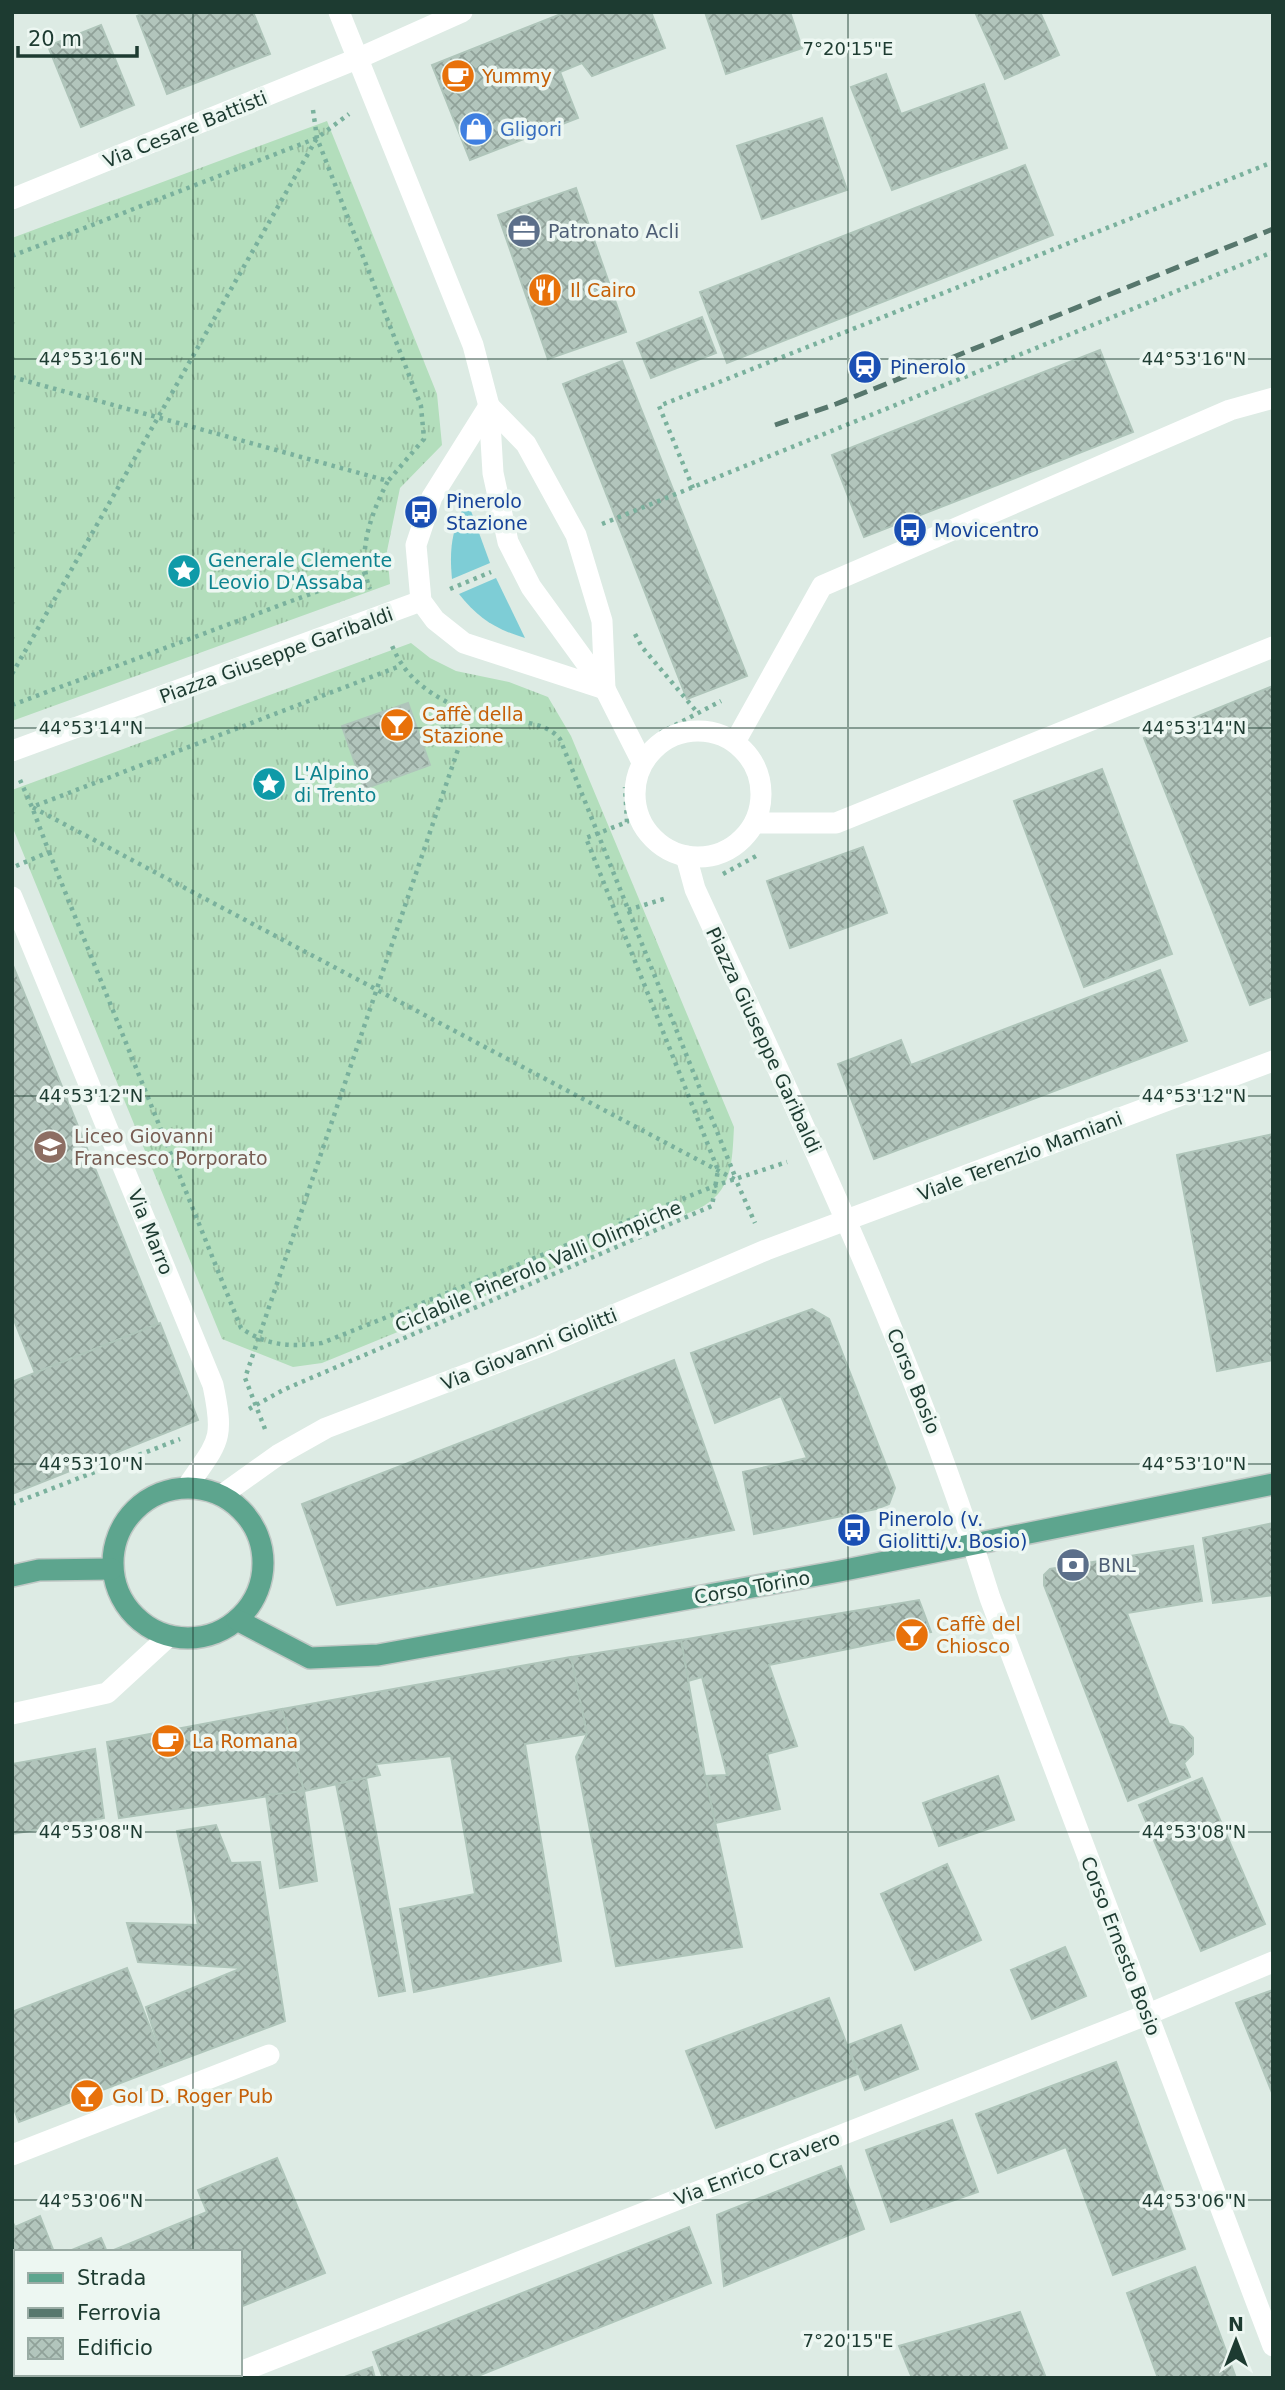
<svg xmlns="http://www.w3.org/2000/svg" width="1285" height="2390" font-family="'DejaVu Sans',sans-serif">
<defs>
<pattern id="grass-tufts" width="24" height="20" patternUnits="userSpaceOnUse" patternTransform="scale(1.75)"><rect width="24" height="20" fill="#b3debc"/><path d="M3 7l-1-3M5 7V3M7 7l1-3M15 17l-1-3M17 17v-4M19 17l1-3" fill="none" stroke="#9abfa2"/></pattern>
<pattern id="building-cross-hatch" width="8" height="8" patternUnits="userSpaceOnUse" patternTransform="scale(1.75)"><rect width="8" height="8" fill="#b2c5bc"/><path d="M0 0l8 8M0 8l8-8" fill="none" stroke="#90a199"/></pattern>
</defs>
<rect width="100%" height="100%" fill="#ddebe4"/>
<g fill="url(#grass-tufts)">
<polygon points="327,121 437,394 442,445 400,488 387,551 390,584 12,721 12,238"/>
<path d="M411,643L430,658L456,671L509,682L548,697L571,736L734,1127C732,1162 733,1192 698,1209L322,1363L293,1367L222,1339L12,826V790Z"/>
</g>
<g fill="#7ecdd6">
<path d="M467,500L490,563L452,579C449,548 452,528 467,500Z"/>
<path d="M496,578L525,638C495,629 478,618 459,594Z"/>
</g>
<g fill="url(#building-cross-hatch)" stroke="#afc5ba" stroke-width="2">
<polygon points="146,12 253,12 270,54 167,94 137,16"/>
<polygon points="566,12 651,12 665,48 592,76 582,63 560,72 578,118 470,160 432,65"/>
<polygon points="705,12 790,12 802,48 726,74"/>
<polygon points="975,12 1040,12 1059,55 1005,79"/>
<polygon points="101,25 134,105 81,127 48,46"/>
<polygon points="886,74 901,114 984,84 1007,148 892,190 851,87"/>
<polygon points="822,118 847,190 762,219 737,146"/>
<polygon points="1025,165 1053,235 727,363 700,292"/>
<polygon points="576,188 626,332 548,359 498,215"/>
<polygon points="702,317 716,353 651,378 637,343"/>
<polygon points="1100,350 1133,432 864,537 832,455"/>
<polygon points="622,361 747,676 687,699 563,384"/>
<polygon points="1273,686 1273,996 1250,1005 1144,738"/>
<polygon points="408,703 430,765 364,789 342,726"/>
<polygon points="1102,769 1172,954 1084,987 1014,801"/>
<polygon points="863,847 887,913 790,948 767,881"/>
<polygon points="12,963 158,1324 35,1373 12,1315"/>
<polygon points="1160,970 1187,1041 874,1159 838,1064 901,1040 911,1065"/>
<polygon points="1273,1134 1273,1360 1217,1371 1177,1155"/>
<polygon points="812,1309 829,1319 895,1488 889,1504 876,1509 754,1534 743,1472 807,1458 781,1396 715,1423 691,1353"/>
<polygon points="160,1323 198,1420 12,1494 12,1382"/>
<polygon points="674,1360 734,1530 337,1605 302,1504"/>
<polygon points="1273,1523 1273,1595 1213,1603 1203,1538"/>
<polygon points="1193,1546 1202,1601 1127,1613 1169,1724 1183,1727 1193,1738 1193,1754 1184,1763 1190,1777 1128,1801 1044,1585 1044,1575 1050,1569"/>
<polygon points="919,1600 931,1632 769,1665 797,1746 767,1754 780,1809 715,1823 705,1776 727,1775 702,1677 688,1681 681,1640"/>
<polygon points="681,1640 705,1776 742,1947 616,1966 576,1757 587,1734 571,1657"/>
<polygon points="571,1657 587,1734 525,1744 561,1961 414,1992 400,1909 475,1894 451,1756 376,1764 380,1775 304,1791 282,1709"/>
<polygon points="282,1709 304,1791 119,1818 107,1742"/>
<polygon points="95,1749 104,1818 12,1834 12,1764"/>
<polygon points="998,1776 1014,1820 939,1846 923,1803"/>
<polygon points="366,1778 405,1991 379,1996 336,1784"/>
<polygon points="1202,1778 1265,1924 1201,1951 1139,1805"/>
<polygon points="304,1791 317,1881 280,1888 266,1795"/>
<polygon points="216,1825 231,1863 260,1862 285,2021 165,2066 146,2007 242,1968 138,1962 127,1923 198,1925 177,1831"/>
<polygon points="947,1864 981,1940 915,1970 881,1894"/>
<polygon points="1065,1947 1086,1996 1032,2019 1011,1970"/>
<polygon points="127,1968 165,2066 19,2122 12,2104 12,2012"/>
<polygon points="1273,1990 1273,2095 1236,2003"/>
<polygon points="829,1998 858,2074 716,2128 686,2051"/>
<polygon points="901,2025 918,2069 865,2090 848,2045"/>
<polygon points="1116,2062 1185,2249 1113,2275 1066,2147 998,2173 976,2114"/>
<polygon points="952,2120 978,2192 891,2222 866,2150"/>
<polygon points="277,2158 325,2273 240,2307 240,2252 109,2252 207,2212 198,2190"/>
<polygon points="841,2166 864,2229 724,2286 717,2215"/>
<polygon points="40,2216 54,2252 16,2252 16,2374 74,2374 66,2378 12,2378 12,2221 15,2227"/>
<polygon points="689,2227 711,2283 473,2378 383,2378 373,2352"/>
<polygon points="101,2238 107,2252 67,2252"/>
<polygon points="1195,2267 1236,2378 1158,2378 1127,2293"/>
<polygon points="1020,2312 1046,2378 912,2378 899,2346"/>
<polygon points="372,2367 375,2378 342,2378"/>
</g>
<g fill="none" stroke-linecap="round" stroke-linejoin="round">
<g stroke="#c0c8c5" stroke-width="24">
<g id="major">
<circle cx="188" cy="1563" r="75"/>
<polyline points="12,1576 39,1570 112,1569"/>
<polyline points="237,1620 310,1658 378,1655 840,1571 1273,1484"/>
</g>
</g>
<g stroke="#7ab19d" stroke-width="4.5" stroke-dasharray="3.5 5" stroke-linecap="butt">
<polyline points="313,110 317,138 421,406 424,439 388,481"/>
<polyline points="12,256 317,138 349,114"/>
<path d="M12,377L388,481C371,513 356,554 370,589"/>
<polyline points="693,488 659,406 1273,162"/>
<polyline points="602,524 1273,252"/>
<polyline points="450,589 491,572"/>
<polyline points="635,634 642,647 697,712"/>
<polyline points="12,674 317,138"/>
<polyline points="12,705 364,574"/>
<path d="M470,714C496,720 544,718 560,739L736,1179"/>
<polyline points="660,733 721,701"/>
<polyline points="20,780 32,807 400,666"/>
<path d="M49,852L241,1328C267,1346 290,1347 322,1343L717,1185L787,1162"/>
<polyline points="16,866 49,852 32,807 736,1180 755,1223"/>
<polyline points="723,874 758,855"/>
<polyline points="628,910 667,898"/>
<polyline points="249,1409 283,1390 712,1206 718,1170 586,838 627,822 625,787"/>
<path d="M265,1429L245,1378L470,714C434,696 406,682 391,643"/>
<polyline points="12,1504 180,1439"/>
</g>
<g stroke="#fff" stroke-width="21">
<polyline points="339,12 473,345 489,406 493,473 508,542 531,587 605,689 642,762"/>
<polyline points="12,199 359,58 462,12"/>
<polygon points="489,406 526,444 576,535 602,621 605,689 464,643 435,620 421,601 416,545 432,497"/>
<circle cx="698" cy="794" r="63"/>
<polyline points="735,742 822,586 1230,410 1273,398"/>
<polyline points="12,751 421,601"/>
<polyline points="755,823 836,823 1273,647"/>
<path d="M686,856L695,889C802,1122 914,1353 990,1598L1273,2346"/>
<path d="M12,897L213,1385C225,1442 218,1441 187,1487"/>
<polyline points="222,1495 278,1455 326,1428 541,1346 766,1250 1273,1061"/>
<polyline points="12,1714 107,1693 169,1636"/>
<polyline points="12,2155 269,2055"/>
<polyline points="240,2372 1146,2015 1273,1962"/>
</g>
<use href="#major" stroke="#5da58e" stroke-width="21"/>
<polyline stroke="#57776d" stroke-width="5" stroke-dasharray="14 7" stroke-linecap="butt" points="775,425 836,404 1273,229"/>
</g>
<path fill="none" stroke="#1d3b31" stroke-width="2" stroke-opacity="0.45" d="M193,12V2252M848,12V2378M12,359H1273M12,728H1273M12,1096H1273M12,1464H1273M12,1832H1273M12,2200H1273M193,2374V2378"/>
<defs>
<g id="cafe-disc" transform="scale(1.75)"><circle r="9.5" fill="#e8710a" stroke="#edf7f2"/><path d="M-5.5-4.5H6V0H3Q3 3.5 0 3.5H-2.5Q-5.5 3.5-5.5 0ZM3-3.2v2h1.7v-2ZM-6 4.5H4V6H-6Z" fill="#fff"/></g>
<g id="shop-disc" transform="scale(1.75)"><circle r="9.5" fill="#3f7fe0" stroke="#edf7f2"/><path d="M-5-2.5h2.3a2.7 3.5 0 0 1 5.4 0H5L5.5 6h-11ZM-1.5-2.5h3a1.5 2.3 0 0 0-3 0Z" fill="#fff"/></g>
<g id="office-disc" transform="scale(1.75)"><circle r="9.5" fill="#5c6f8a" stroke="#edf7f2"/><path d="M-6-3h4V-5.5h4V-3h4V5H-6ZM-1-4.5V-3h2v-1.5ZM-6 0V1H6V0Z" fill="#fff"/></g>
<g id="restaurant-disc" transform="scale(1.75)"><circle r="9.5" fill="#e8710a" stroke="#edf7f2"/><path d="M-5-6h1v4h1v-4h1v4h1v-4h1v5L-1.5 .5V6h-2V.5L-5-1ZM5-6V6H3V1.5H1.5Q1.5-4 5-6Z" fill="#fff"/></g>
<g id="station-disc" transform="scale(1.75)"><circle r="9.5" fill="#1a4fb4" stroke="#edf7f2"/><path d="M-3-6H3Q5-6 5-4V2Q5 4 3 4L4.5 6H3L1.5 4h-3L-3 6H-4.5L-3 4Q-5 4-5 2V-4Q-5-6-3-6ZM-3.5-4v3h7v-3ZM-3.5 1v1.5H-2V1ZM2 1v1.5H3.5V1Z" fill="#fff"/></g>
<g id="bus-disc" transform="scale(1.75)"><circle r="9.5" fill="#1a4fb4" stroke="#edf7f2"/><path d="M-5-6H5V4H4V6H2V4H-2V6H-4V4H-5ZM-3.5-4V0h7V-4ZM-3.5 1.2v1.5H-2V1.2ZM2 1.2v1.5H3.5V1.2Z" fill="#fff"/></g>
<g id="sight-disc" transform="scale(1.75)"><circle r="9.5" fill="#0f9aa8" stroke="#edf7f2"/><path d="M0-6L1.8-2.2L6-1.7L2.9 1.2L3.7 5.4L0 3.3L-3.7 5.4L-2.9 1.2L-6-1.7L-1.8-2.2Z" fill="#fff"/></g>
<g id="bar-disc" transform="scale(1.75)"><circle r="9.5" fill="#e8710a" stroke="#edf7f2"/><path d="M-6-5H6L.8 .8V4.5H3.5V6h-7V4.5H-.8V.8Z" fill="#fff"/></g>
<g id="school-disc" transform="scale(1.75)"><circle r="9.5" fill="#8d6e63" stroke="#edf7f2"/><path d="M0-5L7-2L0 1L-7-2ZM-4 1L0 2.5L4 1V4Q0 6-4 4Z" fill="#fff"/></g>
<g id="bank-disc" transform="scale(1.75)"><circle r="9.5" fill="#5c6f8a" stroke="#edf7f2"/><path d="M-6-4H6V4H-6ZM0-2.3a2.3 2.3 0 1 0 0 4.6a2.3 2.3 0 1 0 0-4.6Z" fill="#fff"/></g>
</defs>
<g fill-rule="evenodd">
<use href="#cafe-disc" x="458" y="76"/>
<use href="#shop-disc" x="476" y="129"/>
<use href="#office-disc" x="524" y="231"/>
<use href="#restaurant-disc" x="545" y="290"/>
<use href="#station-disc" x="865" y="367"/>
<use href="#bus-disc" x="421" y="512"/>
<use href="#bus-disc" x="910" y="530"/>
<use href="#sight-disc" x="184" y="571"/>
<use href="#bar-disc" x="397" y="725"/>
<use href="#sight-disc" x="269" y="784"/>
<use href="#school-disc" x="50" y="1147"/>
<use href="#bus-disc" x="854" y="1530"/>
<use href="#bank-disc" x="1073" y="1565"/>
<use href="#bar-disc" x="912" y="1635"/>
<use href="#cafe-disc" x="168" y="1741"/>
<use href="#bar-disc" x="87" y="2096"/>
</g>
<g text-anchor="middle" stroke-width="7" stroke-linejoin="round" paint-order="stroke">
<g font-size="19" fill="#c56008" stroke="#edf7f2" text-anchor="start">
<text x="482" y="83">Yummy</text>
<text x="570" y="297">Il Cairo</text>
<text x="422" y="721">Caffè della<tspan x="422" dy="22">Stazione</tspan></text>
<text x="936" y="1631">Caffè del<tspan x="936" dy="22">Chiosco</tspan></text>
<text x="192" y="1748">La Romana</text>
<text x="112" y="2103">Gol D. Roger Pub</text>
</g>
<g font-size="19" fill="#1d3b31" stroke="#edf7f2">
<text transform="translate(185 129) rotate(-22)" y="7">Via Cesare Battisti</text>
<text transform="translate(276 655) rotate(-20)" y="7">Piazza Giuseppe Garibaldi</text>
<text transform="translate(764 1040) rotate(65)" y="7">Piazza Giuseppe Garibaldi</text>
<text transform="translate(1020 1156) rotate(-21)" y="7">Viale Terenzio Mamiani</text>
<text transform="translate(151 1232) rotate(68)" y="7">Via Marro</text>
<text transform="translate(538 1266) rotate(-23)" y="7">Ciclabile Pinerolo Valli Olimpiche</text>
<text transform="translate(529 1349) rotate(-22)" y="7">Via Giovanni Giolitti</text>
<text transform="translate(914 1381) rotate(68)" y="7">Corso Bosio</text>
<text transform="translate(752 1587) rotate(-10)" y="7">Corso Torino</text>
<text transform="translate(1121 1946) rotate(69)" y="7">Corso Ernesto Bosio</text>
<text transform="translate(757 2168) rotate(-21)" y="7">Via Enrico Cravero</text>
</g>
<g font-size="19" fill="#366cbe" stroke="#edf7f2" text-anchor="start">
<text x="500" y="136">Gligori</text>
</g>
<g font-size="19" fill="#4e5e75" stroke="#edf7f2" text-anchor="start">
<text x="548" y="238">Patronato Acli</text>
<text x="1098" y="1572">BNL</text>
</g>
<g font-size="19" fill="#164399" stroke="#edf7f2" text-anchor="start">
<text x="890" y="374">Pinerolo</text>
<text x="446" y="508">Pinerolo<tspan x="446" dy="22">Stazione</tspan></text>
<text x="934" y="537">Movicentro</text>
<text x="878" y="1526">Pinerolo (v.<tspan x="878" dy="22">Giolitti/v. Bosio)</tspan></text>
</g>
<g font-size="19" fill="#0d838f" stroke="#edf7f2" text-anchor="start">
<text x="208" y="567">Generale Clemente<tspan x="208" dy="22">Leovio D'Assaba</tspan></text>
<text x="294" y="780">L'Alpino<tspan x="294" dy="22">di Trento</tspan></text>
</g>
<g font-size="19" fill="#785e54" stroke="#edf7f2" text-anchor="start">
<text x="74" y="1143">Liceo Giovanni<tspan x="74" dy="22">Francesco Porporato</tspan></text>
</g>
</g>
<g font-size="18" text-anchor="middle" fill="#1d3b31" stroke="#edf7f2" stroke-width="7" stroke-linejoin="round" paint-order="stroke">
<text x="848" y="55">7°20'15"E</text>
<text x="91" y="365">44°53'16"N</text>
<text x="1194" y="365">44°53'16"N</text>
<text x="91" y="734">44°53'14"N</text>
<text x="1194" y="734">44°53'14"N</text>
<text x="91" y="1102">44°53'12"N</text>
<text x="1194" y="1102">44°53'12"N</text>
<text x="91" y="1470">44°53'10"N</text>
<text x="1194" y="1470">44°53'10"N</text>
<text x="91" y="1838">44°53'08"N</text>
<text x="1194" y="1838">44°53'08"N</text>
<text x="91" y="2207">44°53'06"N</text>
<text x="1194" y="2207">44°53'06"N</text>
<text x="848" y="2347">7°20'15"E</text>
</g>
<rect width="1285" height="2390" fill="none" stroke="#1d3b31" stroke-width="28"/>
<rect x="14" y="2250" width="228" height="126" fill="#edf7f2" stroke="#9aaca5" stroke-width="2"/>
<rect x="28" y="2273" width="35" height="10" fill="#5da58e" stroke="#9aaca5" stroke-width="2"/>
<text x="77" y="2285" font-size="21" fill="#1d3b31">Strada</text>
<rect x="28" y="2308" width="35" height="10" fill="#57776d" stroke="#9aaca5" stroke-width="2"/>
<text x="77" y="2320" font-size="21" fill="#1d3b31">Ferrovia</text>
<rect x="28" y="2338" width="35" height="21" fill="url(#building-cross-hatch)" stroke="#9aaca5" stroke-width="2"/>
<text x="77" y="2355" font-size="21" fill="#1d3b31">Edificio</text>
<g transform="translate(1236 2341)" stroke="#edf7f2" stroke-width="5" paint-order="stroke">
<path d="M0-5L12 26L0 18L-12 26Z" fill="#1d3b31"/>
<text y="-10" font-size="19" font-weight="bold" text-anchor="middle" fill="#1d3b31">N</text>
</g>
<path d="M18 46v10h119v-10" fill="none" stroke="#1d3b31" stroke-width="3.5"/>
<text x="28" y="46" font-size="21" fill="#1d3b31" stroke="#edf7f2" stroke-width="5" paint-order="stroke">20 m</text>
</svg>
